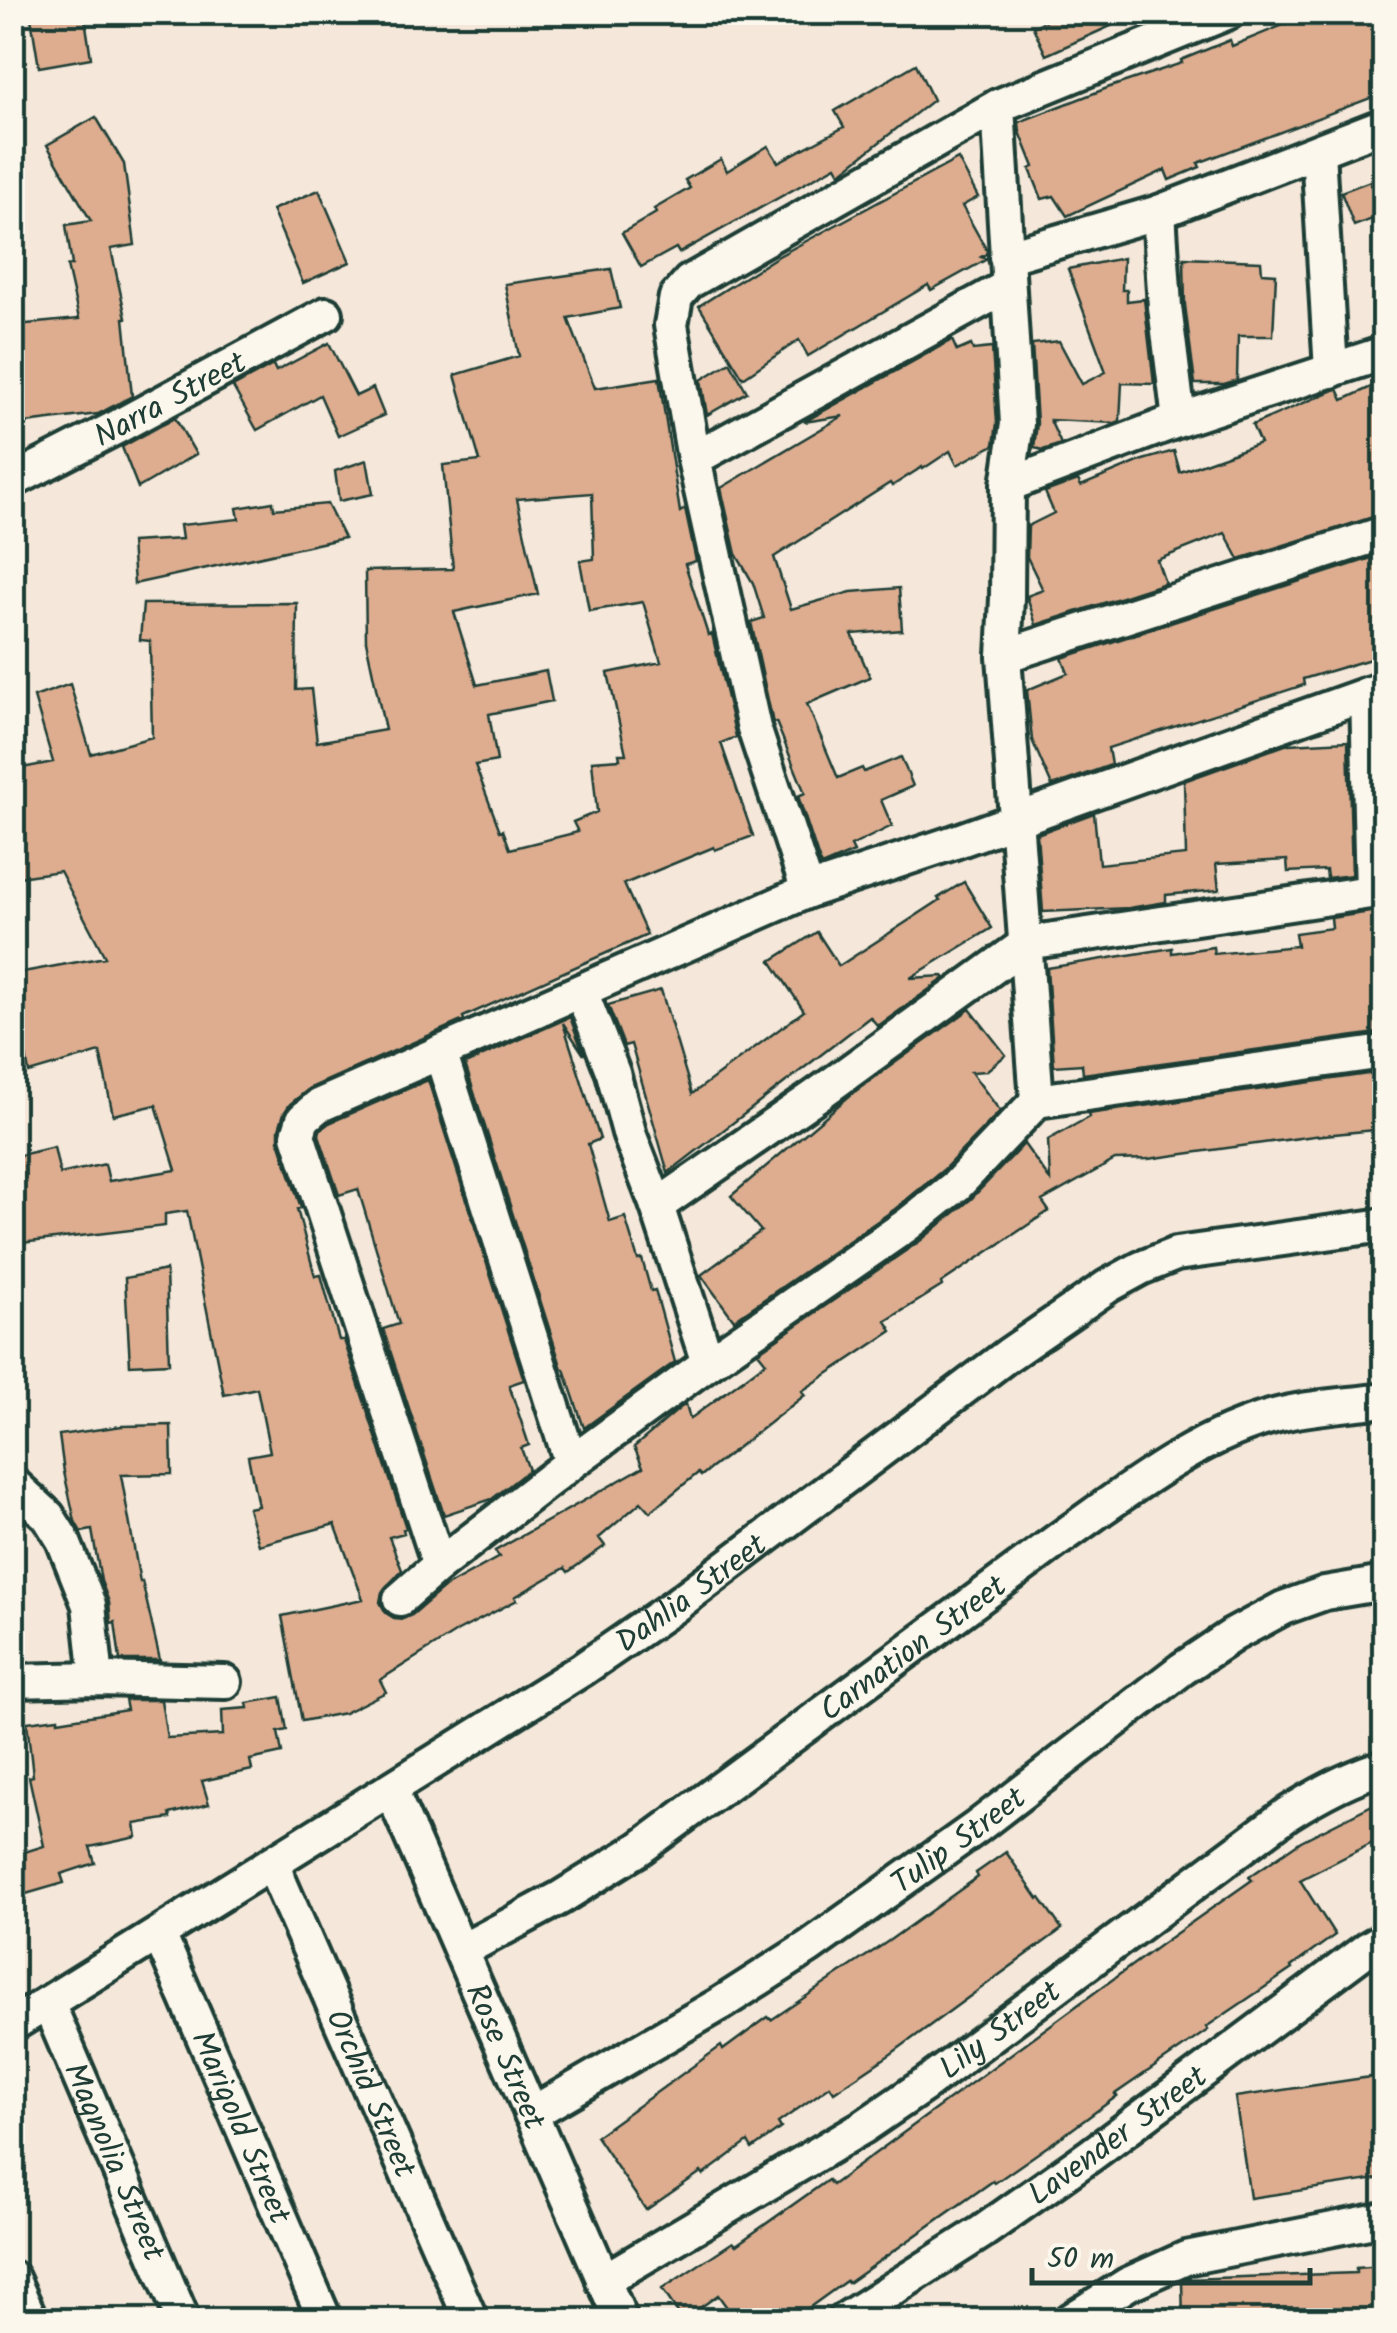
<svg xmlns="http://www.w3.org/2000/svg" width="1397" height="2333" font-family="Kalam,sans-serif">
<rect width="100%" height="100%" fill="#f5e8da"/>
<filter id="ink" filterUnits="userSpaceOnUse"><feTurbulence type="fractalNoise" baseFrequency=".01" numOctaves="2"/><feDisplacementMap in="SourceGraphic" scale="20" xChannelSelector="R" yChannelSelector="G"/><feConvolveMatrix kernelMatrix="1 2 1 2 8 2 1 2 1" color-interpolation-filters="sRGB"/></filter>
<g filter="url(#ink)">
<g fill="#dead90" stroke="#1f3d34" stroke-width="2.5" fill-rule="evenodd">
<polygon points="30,12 84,12 91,58 39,67"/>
<polygon points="1062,12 1142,12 1046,55 1033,27"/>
<polygon points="1325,12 1384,12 1384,93 1198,163 1200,167 1169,180 1165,170 1067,216 1054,196 1042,199 1030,169 1034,167 1020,132 1019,122 1110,87 1182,63 1181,60 1230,40 1232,46 1300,18 1302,22"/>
<polygon points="916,64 933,100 843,171 840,173 836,166 679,253 676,248 641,267 622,233 656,213 654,209 690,188 685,180 721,159 727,171 768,146 778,162 844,127 835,111"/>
<polygon points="96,117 124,164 135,245 111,249 126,318 124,318 132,396 98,414 25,423 17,325 79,319 67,266 72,265 66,225 91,221 47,145"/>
<polygon points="958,159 978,197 962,206 987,251 986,254 981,257 987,259 931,290 928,285 808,356 799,340 743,378 699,306 775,258"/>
<polygon points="1370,181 1383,215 1354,226 1341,192"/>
<polygon points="319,190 350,262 303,283 272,210"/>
<polygon points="1123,258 1122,290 1127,290 1127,301 1144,299 1154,384 1122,383 1120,421 1115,423 1050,420 1061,444 1043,450 1034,448 1037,423 1032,344 1059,341 1082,384 1106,372 1068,269"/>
<polygon points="1184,258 1261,261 1262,273 1276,274 1273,336 1238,336 1237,380 1224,384 1195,384 1185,305"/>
<path d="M611,269L620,308L568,318L595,388L659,378L680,512L685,509L696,561L685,564L708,635L712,634L736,737L721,743L753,836L715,850L714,847L624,884L647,935L463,1017L464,1020L310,1088L290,1104L284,1113L279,1129V1141L301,1208L297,1209L315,1276L321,1275L339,1340H344L406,1528L403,1529L404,1533L389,1537L402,1570L382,1592L380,1602L386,1613L394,1618L403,1619L412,1615L445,1587L499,1557L495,1551L643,1467L634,1447L680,1408L686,1404L690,1419L766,1362L758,1352L920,1241L971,1199L1024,1144L1050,1180L1048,1140L1089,1117L1088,1114L1382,1072V1077H1384V1129L1314,1136L1148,1159L1115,1160L1042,1201L1049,1211L941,1283L942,1286L886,1321L892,1331L802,1391L805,1395L701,1476L698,1473L650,1512L641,1502L599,1538L605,1546L568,1572L565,1568L515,1597L517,1600L458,1631L380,1680L386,1692L344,1713L302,1721L282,1616L363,1599L335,1524L259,1545L248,1508L258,1506L248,1456L270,1452L257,1388L224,1395L187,1211L165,1214V1226L12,1244V1157L54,1147L60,1174L105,1164L109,1181L176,1170L156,1105L113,1115L100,1052L29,1073L12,974L105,957L60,871L12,878V770L53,762L34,697L70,684L91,754L152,737L150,641L140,640L143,604L297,603L296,690L311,689L317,742L385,730L366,641L365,571L453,569L443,465L480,461L455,375L519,356L505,284ZM592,493L594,559L580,561L589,611L643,602L661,662L608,673L626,754H619L620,759L592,761L597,812L573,822L578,832L510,849L503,830L500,831L475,765L497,761L489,714L552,701L546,671L477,685L454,612L538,594L517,499Z"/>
<polygon points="952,340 957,351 971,345 973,350 992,348 997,423 994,445 957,465 950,451 923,469 922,467 892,486 890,483 774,557 791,609 851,592 899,588 902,630 852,634 870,677 807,704 838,778 862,768 864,772 901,757 913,786 881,800 892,826 851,846 854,852 821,866 798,796 805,793 776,722 773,723 751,622 764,618 753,583 736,554 721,488 843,416 804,422"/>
<polygon points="329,343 356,396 373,388 384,415 338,436 320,395 257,430 233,387 273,365 276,371"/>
<polygon points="730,362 747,392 707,415 701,380"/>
<polygon points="1384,381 1384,514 1239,559 1225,533 1157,560 1165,583 1036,625 1027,596 1043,590 1027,557 1028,526 1054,513 1045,492 1078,480 1081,486 1143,460 1174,451 1180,472 1260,443 1252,425 1334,390 1338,389 1343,400"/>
<polygon points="175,418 196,454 138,488 122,447"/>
<polygon points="367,460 373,494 339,501 335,471"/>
<polygon points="273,502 274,509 327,504 344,538 134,584 131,542 182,539 180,525 239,519 237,508"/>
<polygon points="1384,554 1384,655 1303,679 1304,685 1108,748 1111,765 1052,786 1032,740 1027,690 1068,673 1062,658"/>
<polygon points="1348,741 1352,875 1327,878 1326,870 1288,872 1287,860 1216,864 1219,890 1166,895 1166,902 1129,908 1043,912 1037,834 1094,813 1099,864 1186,855 1184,781 1288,744"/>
<polygon points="964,882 992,928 910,978 943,976 945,978 878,1026 870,1017 668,1173 631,1044 624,1046 608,1005 661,990 692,1094 804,1011 771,961 817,932 839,966 940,900 938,898"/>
<polygon points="1384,910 1384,1017 1375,1018 1377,1033 1083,1074 1082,1064 1054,1066 1047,968 1172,948 1172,953 1213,947 1214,954 1297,946 1295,933 1332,928 1331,918"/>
<polygon points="970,1009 1006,1055 986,1071 971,1072 1000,1111 943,1170 895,1209 734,1320 701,1275 761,1231 731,1196 853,1093"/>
<polygon points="570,1017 584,1055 563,1023 600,1139 588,1144 610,1222 625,1217 638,1260 642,1259 651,1291 655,1290 675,1362 584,1428 564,1369 562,1369 465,1064"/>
<polygon points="428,1080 524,1380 509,1385 529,1445 521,1448 529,1470 492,1499 444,1515 383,1329 399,1324 358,1189 339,1195 319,1135 320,1130 329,1123"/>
<polygon points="166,1270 169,1363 130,1365 125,1278"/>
<polygon points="171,1425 172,1474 121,1475 140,1582 142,1581 160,1660 120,1660 115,1622 111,1623 109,1602 101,1581 92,1530 81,1532 75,1521 64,1472 59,1435 122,1426"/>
<polygon points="281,1697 287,1730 278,1732 282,1753 250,1760 252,1770 202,1781 209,1804 170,1814 171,1818 135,1824 137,1837 90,1847 95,1863 61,1874 64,1883 12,1898 12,1856 44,1846 29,1777 33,1776 27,1722 58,1718 58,1721 127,1710 125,1700 161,1700 167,1738 223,1735 222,1710 248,1708 247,1703"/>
<polygon points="1384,1799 1384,1837 1300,1880 1335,1935 1291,1967 1292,1969 1206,2027 1208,2030 1115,2094 1117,2096 1071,2130 995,2183 993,2181 848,2283 846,2281 792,2320 736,2320 718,2295 683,2320 662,2289 733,2242 736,2245 828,2180 832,2185 1161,1944 1252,1880 1249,1877 1301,1841"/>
<polygon points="1006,1852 1038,1899 1040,1898 1062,1929 891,2054 834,2092 830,2086 778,2123 781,2128 752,2149 748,2142 703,2175 701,2172 646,2210 596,2136 721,2046 723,2050 768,2017 771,2020 890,1940 978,1877 976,1873"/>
<polygon points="1384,2075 1384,2178 1250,2198 1235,2097"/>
<polygon points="1384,2266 1384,2319 1183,2320 1182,2282 1188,2279 1356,2273 1356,2268"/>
</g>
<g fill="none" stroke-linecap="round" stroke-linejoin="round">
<g stroke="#1f3d34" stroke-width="40">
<g id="street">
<polyline points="1229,12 998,106 689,282 676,297 671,325 694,459 754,728 808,891 318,1106 303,1119 298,1135 439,1565 571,1463 708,1363 907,1225 957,1185 1037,1101 1384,1052"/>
<polyline points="998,106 1017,424 1008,485 1007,598 1004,656 1384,533"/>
<polyline points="1318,151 1331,371"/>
<polyline points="1159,212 1165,307 1179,420"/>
<polyline points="1006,257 1159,212 1384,125"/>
<polyline points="694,459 1008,286"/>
<path id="s1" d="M12,481L117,427L326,314"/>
<polyline points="1008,485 1179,420 1384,353"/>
<polyline points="1004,656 1037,1101"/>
<polyline points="1367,694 1372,892"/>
<polyline points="808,891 952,843 1384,688"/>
<polyline points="581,991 613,1073 630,1136 657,1206"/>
<polyline points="440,1052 571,1463"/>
<polyline points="708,1363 657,1206 817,1095 1027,943 1384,890"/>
<polyline points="12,1483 48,1516 63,1540 89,1605 97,1679"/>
<polyline points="400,1599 439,1565"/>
<polyline points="12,1681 97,1679 225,1682"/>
<path id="s2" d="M391,1790L621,2320"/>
<path id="s3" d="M272,1864L471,2320"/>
<path id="s4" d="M159,1934L325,2320"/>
<path id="s5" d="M461,1951L560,1898L639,1849L1059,1539C1126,1492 1197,1435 1278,1415C1312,1406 1350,1405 1384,1400"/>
<path id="s6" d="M48,2003L183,2320"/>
<path id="s7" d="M12,2025L583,1669L673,1607L1008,1355L1108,1286L1141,1268L1176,1254L1384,1225"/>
<path id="s8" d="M531,2114L720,2004L809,1947L977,1827L1182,1669L1233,1635L1283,1608L1325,1593L1384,1583"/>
<polyline points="12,2278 31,2320"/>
<path id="s9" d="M603,2281L863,2127L926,2084L1287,1814C1318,1794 1349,1777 1384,1767"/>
<path id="s10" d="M844,2320L982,2232L1091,2155L1367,1949L1384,1939"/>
<polyline points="1071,2320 1128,2284 1186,2258 1384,2219"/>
</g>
</g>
<use href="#street" stroke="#fbf7ec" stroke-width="32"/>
</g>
</g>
<g text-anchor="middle" stroke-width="8" stroke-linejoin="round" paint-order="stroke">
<g font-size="32" fill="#1f3d34" stroke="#fbf7ec">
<text dy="11" stroke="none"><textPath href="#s1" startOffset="178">Narra Street</textPath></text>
<text dy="11" stroke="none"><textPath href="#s7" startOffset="805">Dahlia Street</textPath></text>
<text dy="11" stroke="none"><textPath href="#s5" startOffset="545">Carnation Street</textPath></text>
<text dy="11" stroke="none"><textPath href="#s8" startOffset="508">Tulip Street</textPath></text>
<text dy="11" stroke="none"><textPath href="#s9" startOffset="470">Lily Street</textPath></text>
<text dy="11" stroke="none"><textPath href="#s2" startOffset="290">Rose Street</textPath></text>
<text dy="11" stroke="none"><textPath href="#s3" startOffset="250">Orchid Street</textPath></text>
<text dy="11" stroke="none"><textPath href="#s4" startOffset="210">Marigold Street</textPath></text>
<text dy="11" stroke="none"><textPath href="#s10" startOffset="330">Lavender Street</textPath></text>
<text dy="11" stroke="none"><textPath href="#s6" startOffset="172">Magnolia Street</textPath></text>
</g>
</g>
<rect width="1397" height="2333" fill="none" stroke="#fbf7ec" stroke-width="50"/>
<rect x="25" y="25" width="1347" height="2283" fill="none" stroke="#1f3d34" stroke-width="4" filter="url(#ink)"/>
<path d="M1032 2268v15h278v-15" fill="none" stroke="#1f3d34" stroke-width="5"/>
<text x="1047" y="2268" font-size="30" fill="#1f3d34" stroke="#fbf7ec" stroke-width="8" paint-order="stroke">50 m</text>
</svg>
